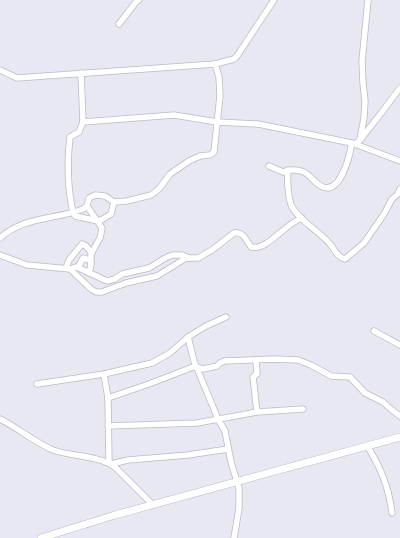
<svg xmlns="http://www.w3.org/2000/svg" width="400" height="538" font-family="'DejaVu Sans',sans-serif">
<rect width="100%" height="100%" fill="#e8e8f3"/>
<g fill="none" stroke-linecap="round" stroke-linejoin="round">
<g stroke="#babac4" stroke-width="7">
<g id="minor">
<polyline points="119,24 136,2 139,0"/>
<polyline points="0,70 17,78 215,64 234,59 237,56 274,0"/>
<path d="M81,73L83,122L79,132L70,137C67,163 67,186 73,212L75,216L98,221L103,219L111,214L114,202"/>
<polyline points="83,122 174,115 217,122 258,124 352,143 400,161"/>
<polyline points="360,140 382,112 400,88"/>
<polyline points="355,144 360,140 364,118 365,101 363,83 362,61 368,0"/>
<path d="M269,166L283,172C289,169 301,169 307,174C312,178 316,184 323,187C341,194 350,154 352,143"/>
<path d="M288,170C287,178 288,199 292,207C301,222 319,231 330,244C335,250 337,257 345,259L364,243L384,214L392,199L398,194L400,189"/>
<polyline points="87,206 102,228 100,238 91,254 91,264 89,273"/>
<path d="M0,238C24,216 55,220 83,209L87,206L89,198L95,195L105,196L114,202L127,201L151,195L159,189L170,174L189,161L200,156L210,155L214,152L220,96L219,77L215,64"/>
<path d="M0,255L27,265L70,269L91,289L96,292H102L126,283L157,276L186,258H198L212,250L234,233C243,231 246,240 251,247C268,251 284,224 302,218"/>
<polyline points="79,266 83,258 90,260 91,263"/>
<polyline points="66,268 69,260 82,244 86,246 92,253"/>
<polyline points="70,269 76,267 79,268 107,281 115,279 122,274 149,268 167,257 173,255 182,255 189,258"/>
<polyline points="374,331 400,345"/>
<polyline points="188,337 194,361 218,419 225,431 231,462 239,488 239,508 234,538"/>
<polyline points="256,360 257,374 253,377 257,412"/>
<polyline points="104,374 108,398 109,463"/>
<polyline points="37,384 104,374 152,363 170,353 188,337 206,326 226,317"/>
<polyline points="108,398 149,384 193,367 197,367 203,369 217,366 220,363 224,361 275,359 298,360 311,365 331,376 350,377 365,393 383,402 392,410 400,416"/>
<path d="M0,419C18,428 34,442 53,450C73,457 98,455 115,467L153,505"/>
<polyline points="108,426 197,423 257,412 303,409"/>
<path d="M367,446C381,467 389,488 392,513"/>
<polyline points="111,464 128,460 188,455 228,449"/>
</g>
</g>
<g stroke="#babac4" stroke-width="8">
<polyline id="major" points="41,538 115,515 400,437"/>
</g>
<use href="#minor" stroke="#fff" stroke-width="5.5"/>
<use href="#major" stroke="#fff" stroke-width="7"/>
</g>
</svg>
